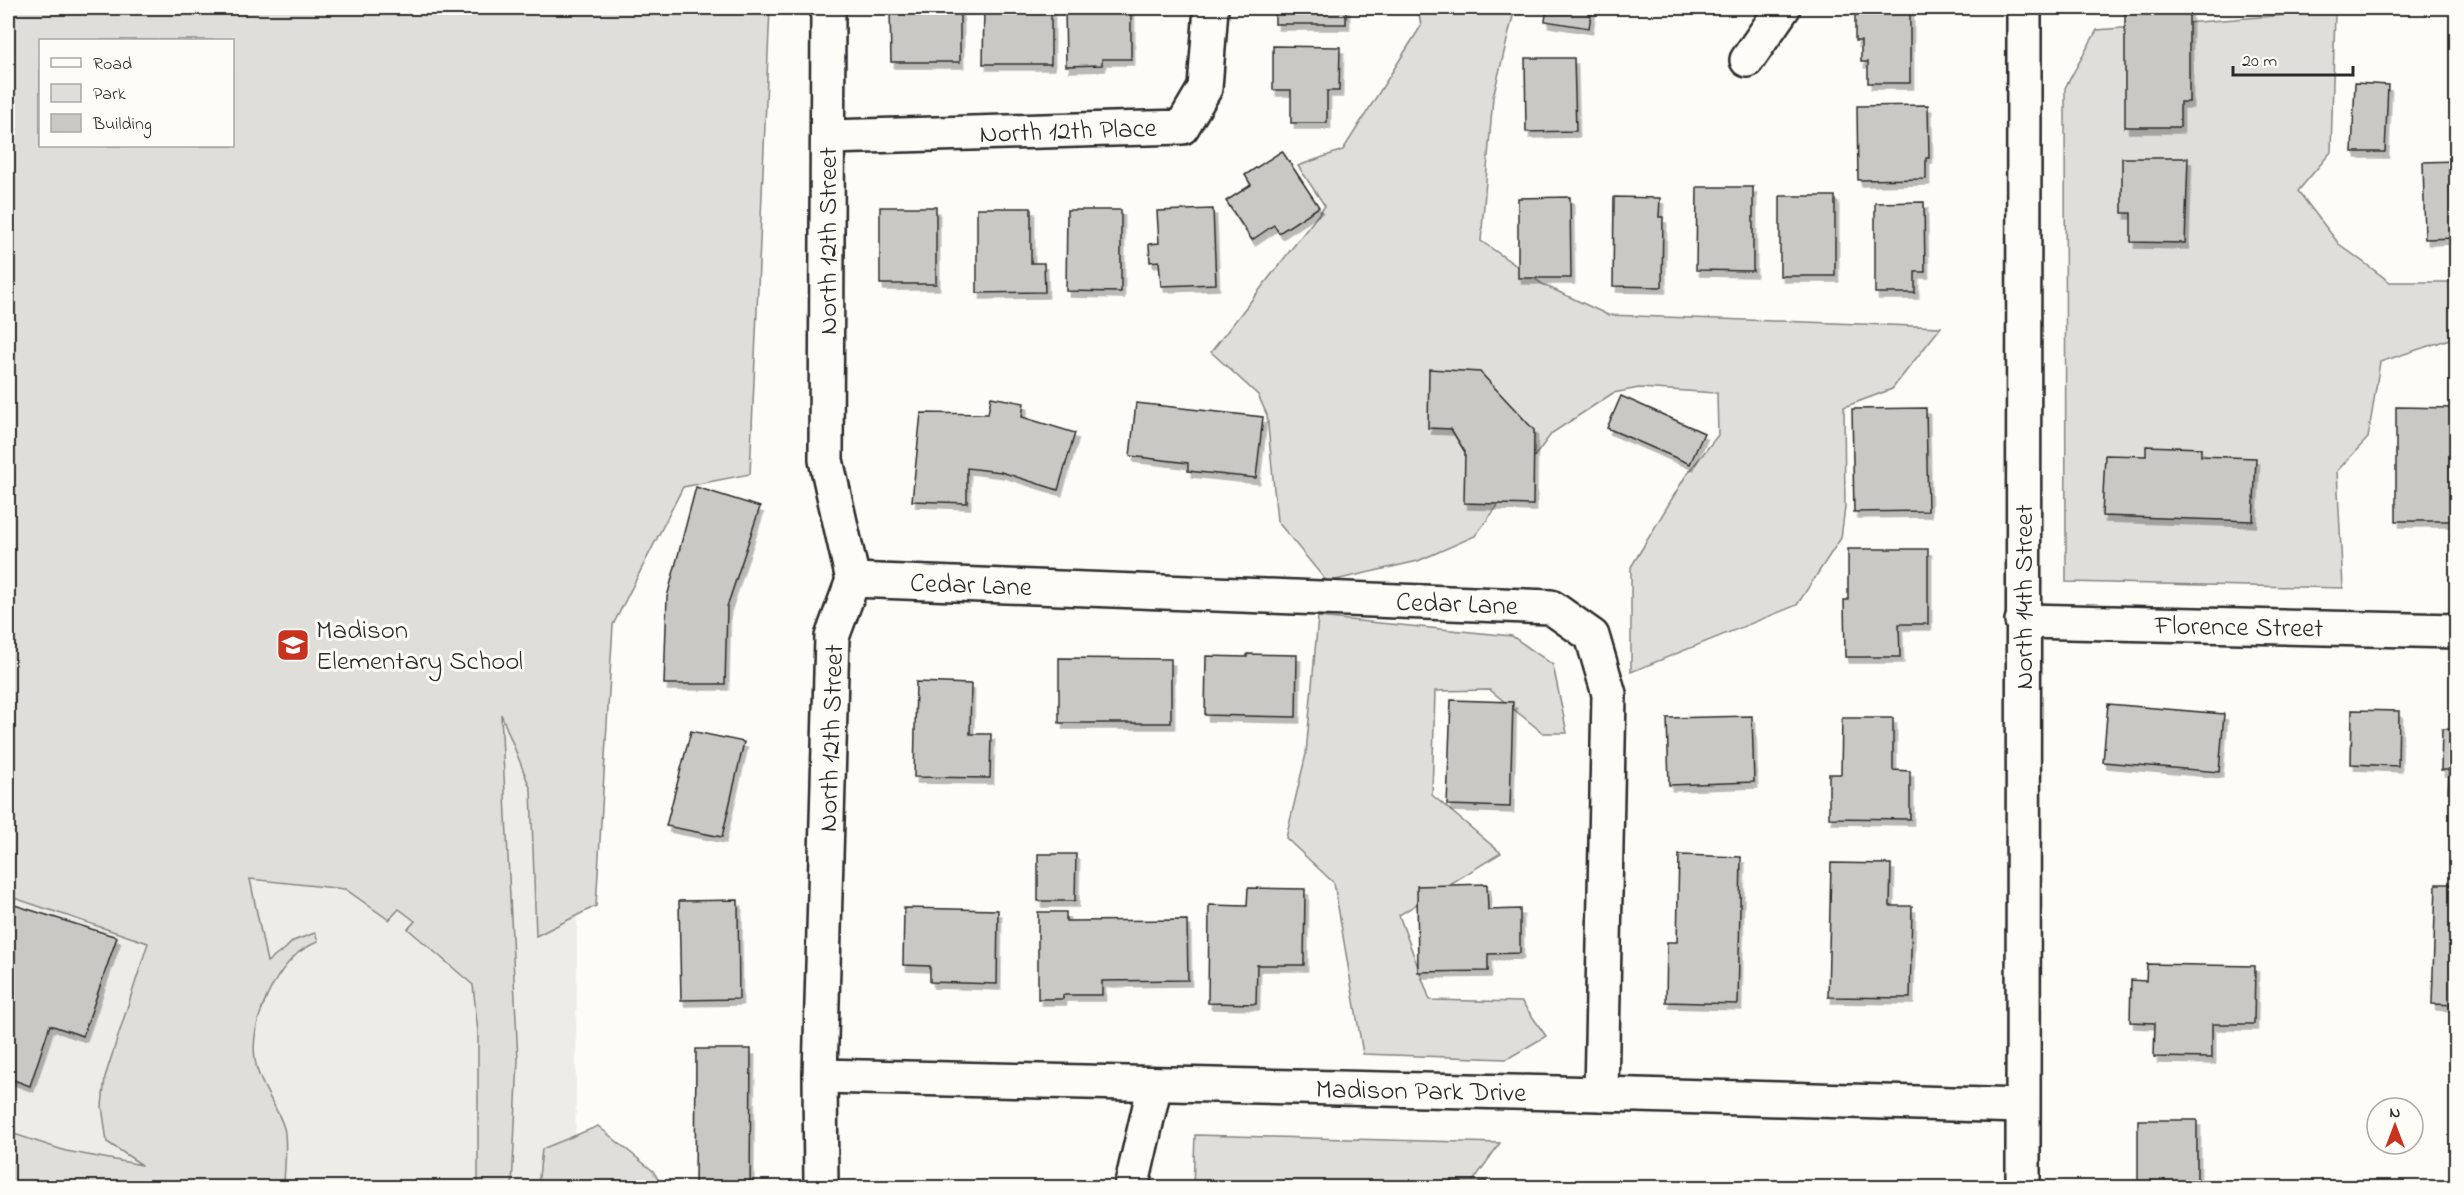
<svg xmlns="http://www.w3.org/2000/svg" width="2464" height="1195" font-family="'Indie Flower',sans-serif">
<defs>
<filter id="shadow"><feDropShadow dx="3.5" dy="6" stdDeviation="0" flood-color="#0004"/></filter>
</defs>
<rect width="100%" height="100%" fill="#fdfcf7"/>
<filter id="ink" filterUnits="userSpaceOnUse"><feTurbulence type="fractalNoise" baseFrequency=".0167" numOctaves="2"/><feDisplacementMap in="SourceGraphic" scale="12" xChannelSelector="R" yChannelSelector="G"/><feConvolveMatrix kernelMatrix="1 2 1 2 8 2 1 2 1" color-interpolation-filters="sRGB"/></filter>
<g filter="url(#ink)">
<polygon fill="#edece8" points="8,206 579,708 575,1187 8,1188"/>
<g fill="#dfdeda" stroke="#858482" stroke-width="1.5" fill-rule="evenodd">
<path d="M8,8H770L750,474L683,487L613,625L596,906L536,936L531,790L501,714L518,1060L512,1187H478V1032L473,985L408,929L415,921L399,909L389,920L345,889L250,879L267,962L285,949L293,941L315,933L318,941C312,945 304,948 298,953C270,978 246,1032 257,1069C263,1090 278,1108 284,1128C288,1143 284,1171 284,1187H8V1132L66,1151L142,1165L107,1142L102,1106L105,1077L148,943L8,896ZM40,40H232V146H40Z"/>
<polygon points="1418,8 1515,8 1493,97 1481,241 1544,285 1608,315 1941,327 1892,389 1844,407 1845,507 1841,538 1797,605 1631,672 1631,567 1685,477 1718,435 1717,393 1639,388 1613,393 1552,433 1475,536 1418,561 1327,582 1277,521 1267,415 1258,395 1211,352 1325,206 1298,166 1343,150 1421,26"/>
<polygon points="2335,11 2331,152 2298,191 2339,244 2390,282 2456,282 2456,337 2380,362 2368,438 2337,471 2343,588 2066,582 2065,88 2097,30"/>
<polygon points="1318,617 1512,636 1553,665 1567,733 1543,733 1490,690 1435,691 1432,795 1501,853 1399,915 1430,1000 1522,1002 1546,1036 1507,1059 1363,1054 1334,883 1286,838 1306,754"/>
<polygon points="598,1126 653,1171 663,1187 538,1187 542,1149"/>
<polygon points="1195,1135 1500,1143 1469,1187 1193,1188"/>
</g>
<g fill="#c9c8c4" stroke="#2b2b2b" stroke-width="1.5" filter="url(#shadow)">
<polygon points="890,8 960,8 960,62 891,62"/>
<polygon points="984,8 1051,8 1051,64 983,64"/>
<polygon points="1065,8 1131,8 1131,59 1102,59 1102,65 1066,66"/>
<rect x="1275" y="8" width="71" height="16"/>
<polygon points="1547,8 1592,8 1589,28 1545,21"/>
<polygon points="1855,8 1910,8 1910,83 1868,83 1868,62 1861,62 1861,41 1855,41"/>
<polygon points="2125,9 2189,9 2189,102 2180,102 2180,127 2125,127"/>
<polygon points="1273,46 1340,47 1339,91 1327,91 1327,123 1291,123 1291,90 1273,90"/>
<polygon points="1525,58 1574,58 1576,131 1526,132"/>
<polygon points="2355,83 2388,85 2385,152 2352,152"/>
<polygon points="1928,105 1929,158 1926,158 1926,179 1858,180 1857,106"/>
<polygon points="1282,151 1319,207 1279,233 1274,225 1252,240 1226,201 1251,185 1245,175"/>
<polygon points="2122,158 2188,158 2185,243 2131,242 2131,213 2122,213"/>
<polygon points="2456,161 2456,238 2425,239 2423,162"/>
<polygon points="1697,187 1753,187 1753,271 1696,270"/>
<rect x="1780" y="196" width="55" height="80"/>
<polygon points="1570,197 1571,278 1518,278 1518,198"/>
<polygon points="1614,197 1660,198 1659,217 1663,217 1662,287 1613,286"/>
<polygon points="1924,202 1925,272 1915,272 1915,293 1875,293 1875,203"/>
<rect x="880" y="207" width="56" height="77"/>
<polygon points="977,208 1031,208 1031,263 1044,263 1045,292 977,293"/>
<polygon points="1213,209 1216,284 1161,286 1159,261 1150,262 1149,244 1159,243 1157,211"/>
<polygon points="1067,210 1121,210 1121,292 1066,291"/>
<polygon points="1429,369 1480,372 1534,430 1533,505 1464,503 1465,452 1451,429 1428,428"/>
<polygon points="1621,396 1704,433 1690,464 1607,428"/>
<polygon points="991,397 1024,403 1022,417 1075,433 1058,490 1001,472 967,468 967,503 912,501 921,413 988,414"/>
<polygon points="1136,403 1263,417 1256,478 1188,471 1188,463 1130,456"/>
<polygon points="2396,407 2456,408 2456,468 2453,468 2453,521 2396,521"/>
<polygon points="1926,408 1928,511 1854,512 1852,409"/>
<polygon points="2146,446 2201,448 2201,456 2256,458 2253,521 2102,516 2105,455 2146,456"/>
<polygon points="696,487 760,507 727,607 725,684 664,684 667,597"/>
<polygon points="1848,549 1928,549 1928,624 1899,624 1900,657 1845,657 1844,600 1848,600"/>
<polygon points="1247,654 1297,655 1296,717 1205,715 1206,656 1247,657"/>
<polygon points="1059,658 1171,659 1171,723 1059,723"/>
<polygon points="916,682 971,684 970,734 991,734 990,778 914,777"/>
<polygon points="2453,694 2456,694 2456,792 2448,792 2449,770 2441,770 2442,729 2452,729"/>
<polygon points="1451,700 1513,702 1510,807 1447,805"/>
<polygon points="2108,704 2224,714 2219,772 2103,762"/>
<polygon points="2352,710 2399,711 2398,766 2351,764"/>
<polygon points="1752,716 1754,782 1669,785 1667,718"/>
<polygon points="1842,718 1893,718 1893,770 1910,771 1910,819 1829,818 1829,774 1841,774"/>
<polygon points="691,731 744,742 722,837 666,826"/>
<polygon points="1038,854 1076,854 1075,901 1038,901"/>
<polygon points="1679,855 1741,857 1738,1004 1666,1002 1667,942 1677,942"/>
<polygon points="1831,863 1891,864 1890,906 1912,906 1910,998 1828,997"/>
<polygon points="1487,884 1488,910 1520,909 1520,953 1488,954 1488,971 1418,972 1417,886"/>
<polygon points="2436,884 2456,884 2456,1005 2432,1004"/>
<polygon points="1248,888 1305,889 1304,965 1257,965 1256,1004 1208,1003 1209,905 1247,906"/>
<polygon points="738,900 739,999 681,1000 679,901"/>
<polygon points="8,903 117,937 83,1036 50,1025 30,1086 8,1078"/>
<polygon points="904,908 998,910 997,984 930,982 930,966 903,965"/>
<polygon points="1038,912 1066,912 1066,921 1187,920 1188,980 1102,981 1102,995 1063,995 1063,999 1038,999"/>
<polygon points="2147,964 2255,966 2254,1024 2212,1024 2212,1058 2154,1057 2155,1023 2130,1022 2131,980 2146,981"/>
<polygon points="696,1049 751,1049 750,1188 695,1188"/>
<rect x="2138" y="1120" width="59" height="68"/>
<polygon points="1450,1181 1486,1181 1488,1188 1450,1188"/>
<polygon points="1643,1183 1740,1185 1740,1188 1642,1188"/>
</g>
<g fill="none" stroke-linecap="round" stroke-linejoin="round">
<g stroke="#2b2b2b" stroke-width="38">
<g id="street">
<polyline points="1747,60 1783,8"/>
<polyline points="828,137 1182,127 1205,88 1211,8"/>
<polyline points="853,580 1551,607 1592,636 1609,694 1601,1094"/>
<polyline points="2022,621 2456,631"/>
<polyline points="820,1076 1601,1094 2022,1106"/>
<polyline points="821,1188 820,1076 832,637 853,580 826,460 828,8"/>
<polyline points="1131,1188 1155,1084"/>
<polyline points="2023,1188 2024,8"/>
</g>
</g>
<use href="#street" stroke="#fdfcf7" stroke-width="33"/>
</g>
</g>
<defs>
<g id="school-square" transform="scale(1.725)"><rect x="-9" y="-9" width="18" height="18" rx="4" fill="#c8321e" stroke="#fdfcf7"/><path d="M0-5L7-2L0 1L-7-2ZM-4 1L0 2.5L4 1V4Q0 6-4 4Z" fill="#fff"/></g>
</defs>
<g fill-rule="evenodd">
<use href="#school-square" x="293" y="645"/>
</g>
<g text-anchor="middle" stroke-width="6" stroke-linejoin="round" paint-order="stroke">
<g font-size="27" fill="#2b2b2b" stroke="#fdfcf7">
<text transform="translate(1068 130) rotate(-2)" y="9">North 12th Place</text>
<text transform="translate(827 241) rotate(-90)" y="9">North 12th Street</text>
<text transform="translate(971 584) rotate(2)" y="9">Cedar Lane</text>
<text transform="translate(2023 597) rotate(-90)" y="9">North 14th Street</text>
<text transform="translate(1457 603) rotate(2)" y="9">Cedar Lane</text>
<text transform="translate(2239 626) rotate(1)" y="9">Florence Street</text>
<text transform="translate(830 738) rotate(-88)" y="9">North 12th Street</text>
<text transform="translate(1421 1090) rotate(1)" y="9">Madison Park Drive</text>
</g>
<g font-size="27" fill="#2b2b2b" stroke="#fdfcf7" text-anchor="start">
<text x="316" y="638">Madison<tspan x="316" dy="31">Elementary School</tspan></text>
</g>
</g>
<rect width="2464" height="1195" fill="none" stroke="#fdfcf7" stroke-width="30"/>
<rect x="15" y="15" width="2434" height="1165" fill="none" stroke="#2b2b2b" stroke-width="2" filter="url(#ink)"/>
<rect x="39" y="39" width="195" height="108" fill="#fdfcf7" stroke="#a9a8a5" stroke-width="1.5"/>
<rect x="51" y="58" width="30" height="9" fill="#fdfcf7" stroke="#a9a8a5" stroke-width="1.5"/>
<text x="93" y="69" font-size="18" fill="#2b2b2b">Road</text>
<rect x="51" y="84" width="30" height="18" fill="#dfdeda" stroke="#a9a8a5" stroke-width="1.5"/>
<text x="93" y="99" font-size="18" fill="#2b2b2b">Park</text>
<rect x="51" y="114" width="30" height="18" fill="#c9c8c4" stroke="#a9a8a5" stroke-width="1.5"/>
<text x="93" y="129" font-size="18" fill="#2b2b2b">Building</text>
<g transform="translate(2395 1126)"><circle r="28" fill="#fdfcf7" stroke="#a9a8a5" stroke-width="1.5"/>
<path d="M0-4.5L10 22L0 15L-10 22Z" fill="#c8321e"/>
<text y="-9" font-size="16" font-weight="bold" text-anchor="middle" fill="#2b2b2b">N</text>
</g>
<path d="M2233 66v9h120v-9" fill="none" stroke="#2b2b2b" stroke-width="3"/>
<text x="2242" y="66" font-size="18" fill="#2b2b2b" stroke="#fdfcf7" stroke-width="4.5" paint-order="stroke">20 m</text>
</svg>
